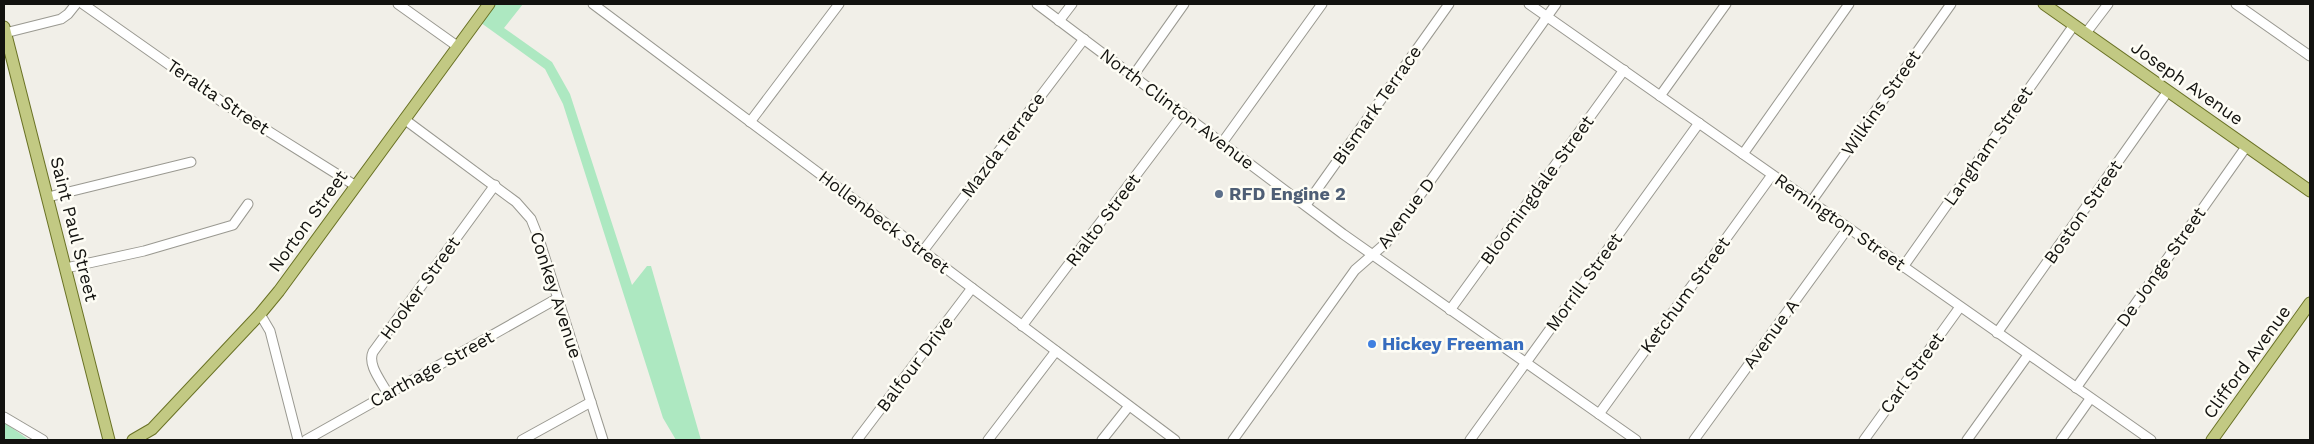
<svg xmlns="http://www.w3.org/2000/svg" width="2314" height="444" font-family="'Work Sans',sans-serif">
<rect width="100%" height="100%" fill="#f1efe8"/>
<g fill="#ade8c1">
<polygon points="489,4 523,4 504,28 552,62 570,94 632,285 647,266 651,266 701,440 676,440 663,418 563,104 545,69 477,20"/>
<polygon points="4,422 29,440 4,440"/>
</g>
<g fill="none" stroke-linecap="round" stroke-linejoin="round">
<g stroke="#9a9991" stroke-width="11">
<g id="minor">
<polyline points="83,4 225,104 356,186"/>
<polyline points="398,4 457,46"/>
<polyline points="593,4 1175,440"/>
<polyline points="1037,4 1343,234 1636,440"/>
<polyline points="1529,4 2151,440"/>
<polyline points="2236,4 2310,56"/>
<polyline points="1059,21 1072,4"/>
<polyline points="5,33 61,19 68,14 76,4"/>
<polyline points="2086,33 2108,4"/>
<polyline points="1133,76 1184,4"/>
<polyline points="1660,96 1726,4"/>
<polyline points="404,119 516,202 531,219 539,239 603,440"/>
<polyline points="750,122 839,4"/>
<polyline points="1222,143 1322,4"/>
<polyline points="1743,154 1849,4"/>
<polyline points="48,197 191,162"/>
<polyline points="1811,202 1951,4"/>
<polyline points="1306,205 1449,4"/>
<polyline points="923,251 1084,39"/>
<polyline points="1903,267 2074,25"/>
<polyline points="66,268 144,251 233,225 248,204"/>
<polyline points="1450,310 1624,70"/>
<polyline points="260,314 270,331 298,440"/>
<polyline points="1022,326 1183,113"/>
<polyline points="1997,333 2168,91"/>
<polyline points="2076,388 2246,147"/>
<path d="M388,394C382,382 367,365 373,352L495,185"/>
<polyline points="1599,414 1772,175"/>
<polyline points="4,417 43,440"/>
<polyline points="306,440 558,298"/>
<polyline points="522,440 591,402"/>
<polyline points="857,440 972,288"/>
<polyline points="988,440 1056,351"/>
<polyline points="1102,440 1129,406"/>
<polyline points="1233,440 1355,270 1386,243 1556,4"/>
<polyline points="1470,440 1699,123"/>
<polyline points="1694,440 1848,228"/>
<polyline points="1864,440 1960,307"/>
<polyline points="1967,440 2028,355"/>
<polyline points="2061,440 2090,399"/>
</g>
</g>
<g stroke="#6a7225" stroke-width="13">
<g id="major">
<polyline points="2044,4 2310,191"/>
<polyline points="4,27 109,440"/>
<polyline points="133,440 152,429 260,314 279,291 489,4"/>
<polyline points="2212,440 2310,303"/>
</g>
</g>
<use href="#minor" stroke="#fff" stroke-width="9"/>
<use href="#major" stroke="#c2c983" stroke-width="11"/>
</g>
<circle fill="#5c6f8a" stroke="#fefdf5" stroke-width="2" cx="1219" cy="194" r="5"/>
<circle fill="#3f7fe0" stroke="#fefdf5" stroke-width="2" cx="1372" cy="344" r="5"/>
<g text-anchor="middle" stroke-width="5" stroke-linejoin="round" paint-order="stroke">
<g font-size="18" fill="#12120f" stroke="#fefdf5">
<text transform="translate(2187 83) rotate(35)" y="6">Joseph Avenue</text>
<text transform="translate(218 97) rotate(34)" y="6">Teralta Street</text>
<text transform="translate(1881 103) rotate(-55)" y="6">Wilkins Street</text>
<text transform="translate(1377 105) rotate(-55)" y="6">Bismark Terrace</text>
<text transform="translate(1177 109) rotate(37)" y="6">North Clinton Avenue</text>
<text transform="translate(1003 145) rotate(-53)" y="6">Mazda Terrace</text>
<text transform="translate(1988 146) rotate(-55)" y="6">Langham Street</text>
<text transform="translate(1537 190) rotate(-54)" y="6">Bloomingdale Street</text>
<text transform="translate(2083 212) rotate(-55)" y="6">Boston Street</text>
<text transform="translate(1406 213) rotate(-53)" y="6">Avenue D</text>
<text transform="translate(1103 220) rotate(-53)" y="6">Rialto Street</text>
<text transform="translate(308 221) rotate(-54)" y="6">Norton Street</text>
<text transform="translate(884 222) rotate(37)" y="6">Hollenbeck Street</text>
<text transform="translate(1840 222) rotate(35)" y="6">Remington Street</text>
<text transform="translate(74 229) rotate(76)" y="6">Saint Paul Street</text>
<text transform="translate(2161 267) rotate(-55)" y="6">De Jonge Street</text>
<text transform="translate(1584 282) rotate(-54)" y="6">Morrill Street</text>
<text transform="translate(420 288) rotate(-54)" y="6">Hooker Street</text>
<text transform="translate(556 295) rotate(72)" y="6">Conkey Avenue</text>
<text transform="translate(1685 295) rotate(-54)" y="6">Ketchum Street</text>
<text transform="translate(1771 334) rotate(-54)" y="6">Avenue A</text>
<text transform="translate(2247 362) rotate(-54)" y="6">Clifford Avenue</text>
<text transform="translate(915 364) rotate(-53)" y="6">Balfour Drive</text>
<text transform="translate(432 369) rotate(-29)" y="6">Carthage Street</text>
<text transform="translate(1912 373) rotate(-54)" y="6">Carl Street</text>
</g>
<g font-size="18" font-weight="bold" fill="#4e5e75" stroke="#fefdf5" text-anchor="start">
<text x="1229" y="200">RFD Engine 2</text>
</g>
<g font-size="18" font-weight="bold" fill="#366cbe" stroke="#fefdf5" text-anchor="start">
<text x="1382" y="350">Hickey Freeman</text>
</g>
</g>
<rect width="2314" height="444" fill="none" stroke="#12120f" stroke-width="10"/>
</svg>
